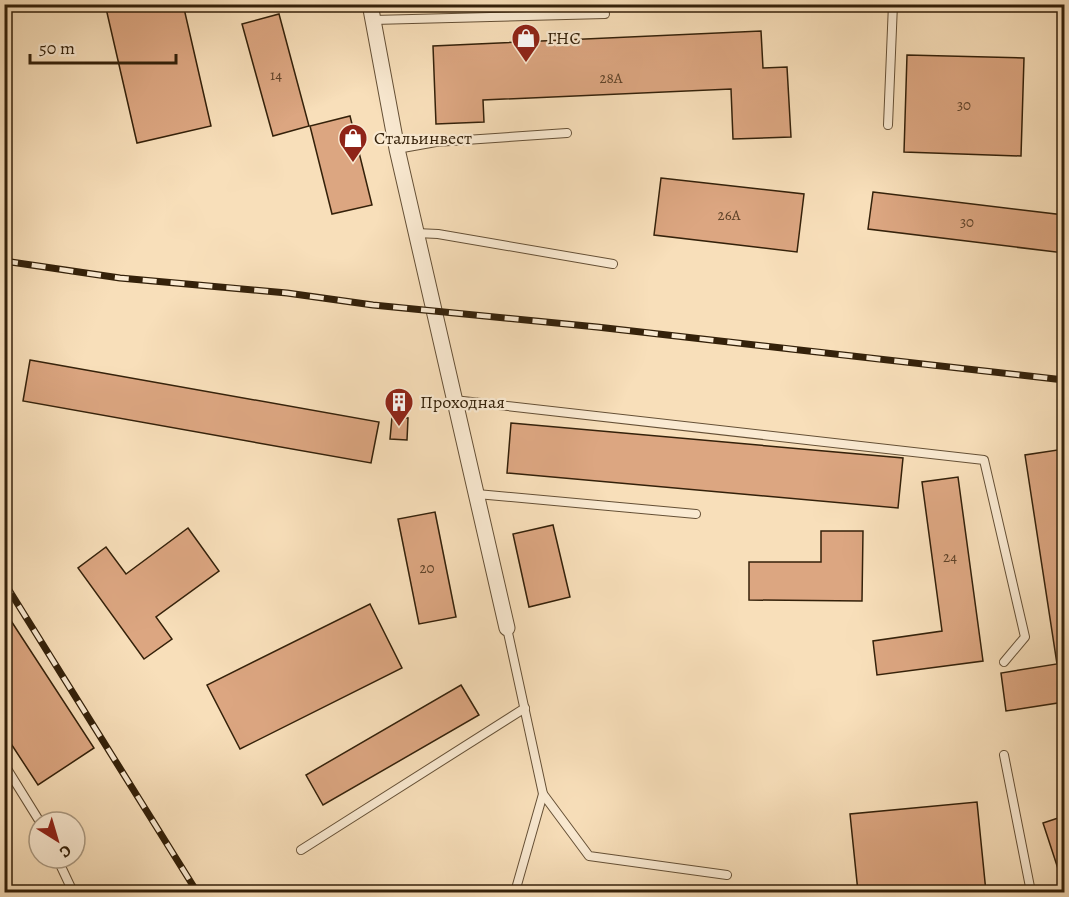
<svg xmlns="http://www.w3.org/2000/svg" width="1069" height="897" font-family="Alegreya,serif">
<rect width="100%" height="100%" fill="#f8dfba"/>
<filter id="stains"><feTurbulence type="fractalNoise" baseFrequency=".00333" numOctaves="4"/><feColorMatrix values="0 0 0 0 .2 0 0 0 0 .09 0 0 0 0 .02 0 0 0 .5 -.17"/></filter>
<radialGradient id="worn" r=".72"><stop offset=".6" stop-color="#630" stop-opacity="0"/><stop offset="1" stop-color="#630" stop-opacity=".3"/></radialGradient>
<g fill="#dca681" stroke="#34210a" stroke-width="1.5">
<polygon points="105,4 183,4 211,126 137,143"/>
<polygon points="279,14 309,126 273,136 242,24"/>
<polygon points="761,31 763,68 787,67 791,137 733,139 731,89 483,100 484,122 436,124 433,46"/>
<polygon points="907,55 1024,58 1021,156 904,152"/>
<polygon points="350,116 372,205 332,214 310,126"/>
<polygon points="661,178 804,194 797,252 654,235"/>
<polygon points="873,192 1064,215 1064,253 868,229"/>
<polygon points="30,360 379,422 371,463 23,401"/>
<polygon points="392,417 408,418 407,440 390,439"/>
<polygon points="511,423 903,458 898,508 507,473"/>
<polygon points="1064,449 1064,702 1006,711 1001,673 1057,664 1025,455"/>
<polygon points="958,477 983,661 877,675 873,641 942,631 922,482"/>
<polygon points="435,512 456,617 419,624 398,519"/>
<polygon points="553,525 570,597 529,607 513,534"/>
<polygon points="188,528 219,571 156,617 172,639 144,659 78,568 106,547 126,574"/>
<polygon points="821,531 863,531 862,601 749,600 749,562 821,562"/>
<polygon points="370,604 402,668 240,749 207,685"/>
<polygon points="4,610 94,748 38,785 4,733"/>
<polygon points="461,685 479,715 323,805 306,775"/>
<polygon points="977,802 986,892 858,892 850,814"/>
<polygon points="1064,816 1064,887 1043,823"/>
</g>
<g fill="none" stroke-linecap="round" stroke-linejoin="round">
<g stroke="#655036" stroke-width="10">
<g id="lane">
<polyline points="373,20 605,14"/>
<polyline points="888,125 893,4"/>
<polyline points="397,149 436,142 567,133"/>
<polyline points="416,233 438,234 613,264"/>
<polyline points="454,400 984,460 1025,637 1004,662"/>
<polyline points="477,494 696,514"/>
<polyline points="507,628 543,794 589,856 727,875"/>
<polyline points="1004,755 1031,892"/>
<polyline points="4,764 40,822"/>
<polyline points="301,850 525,708"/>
<polyline points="57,858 73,892"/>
<polyline points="515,892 543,794"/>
</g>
</g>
<g stroke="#655036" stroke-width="17">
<polyline id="street" points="370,4 397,149 507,628"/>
</g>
<use href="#lane" stroke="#faead2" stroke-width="8"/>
<use href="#street" stroke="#faead2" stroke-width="15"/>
<g stroke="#34210a" stroke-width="7">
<g id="rail">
<polyline points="4,261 120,278 287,293 373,305 597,327 1064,380"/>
<polyline points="4,582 197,892"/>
</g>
</g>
<use href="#rail" stroke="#faead2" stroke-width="4.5" stroke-dasharray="14" stroke-linecap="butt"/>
</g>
<defs>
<g id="shop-pin" transform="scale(1.5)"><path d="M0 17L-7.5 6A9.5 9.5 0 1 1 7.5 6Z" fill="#8f2418" stroke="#faead2"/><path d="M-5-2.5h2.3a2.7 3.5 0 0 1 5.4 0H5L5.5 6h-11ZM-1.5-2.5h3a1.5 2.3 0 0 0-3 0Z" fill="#fff"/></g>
<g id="building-pin" transform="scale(1.5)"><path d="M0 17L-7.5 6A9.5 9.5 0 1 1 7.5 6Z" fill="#8f2418" stroke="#faead2"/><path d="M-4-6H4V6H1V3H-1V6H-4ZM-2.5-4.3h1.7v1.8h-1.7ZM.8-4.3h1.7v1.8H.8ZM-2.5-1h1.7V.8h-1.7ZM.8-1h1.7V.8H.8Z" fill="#fff"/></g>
</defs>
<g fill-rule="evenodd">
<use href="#shop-pin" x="526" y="38"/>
<use href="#shop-pin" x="353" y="138"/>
<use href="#building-pin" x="399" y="402"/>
</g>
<g text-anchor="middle" stroke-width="4.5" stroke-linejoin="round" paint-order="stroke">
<g font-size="15" fill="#5e4228">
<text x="276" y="80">14</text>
<text x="611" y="83">28А</text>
<text x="964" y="110">30</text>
<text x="729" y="220">26А</text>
<text x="967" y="227">30</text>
<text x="950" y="562">24</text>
<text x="427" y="573">20</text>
</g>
<g font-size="18" fill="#34210a" stroke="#faead2" text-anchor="start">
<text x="547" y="44">ГНС</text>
<text x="374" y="144">Стальинвест</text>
<text x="420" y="408">Проходная</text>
</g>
</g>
<rect width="1069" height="897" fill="none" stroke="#f8dfba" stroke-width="24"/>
<rect x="6" y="6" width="1057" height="885" fill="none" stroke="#34210a" stroke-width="3"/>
<rect x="12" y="12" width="1045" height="873" fill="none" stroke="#34210a" stroke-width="1.5"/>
<g transform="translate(57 840) rotate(143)"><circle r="28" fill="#faead2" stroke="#ab9a82" stroke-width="1.5"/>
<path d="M0-4.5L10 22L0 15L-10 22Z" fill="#8f2418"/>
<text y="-9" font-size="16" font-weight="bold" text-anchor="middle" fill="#34210a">С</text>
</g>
<path d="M30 54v9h146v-9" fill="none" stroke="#34210a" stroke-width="3"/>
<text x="39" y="54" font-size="18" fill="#34210a" stroke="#faead2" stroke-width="4.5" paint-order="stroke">50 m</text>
<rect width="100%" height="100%" filter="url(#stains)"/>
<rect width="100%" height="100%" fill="url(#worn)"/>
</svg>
